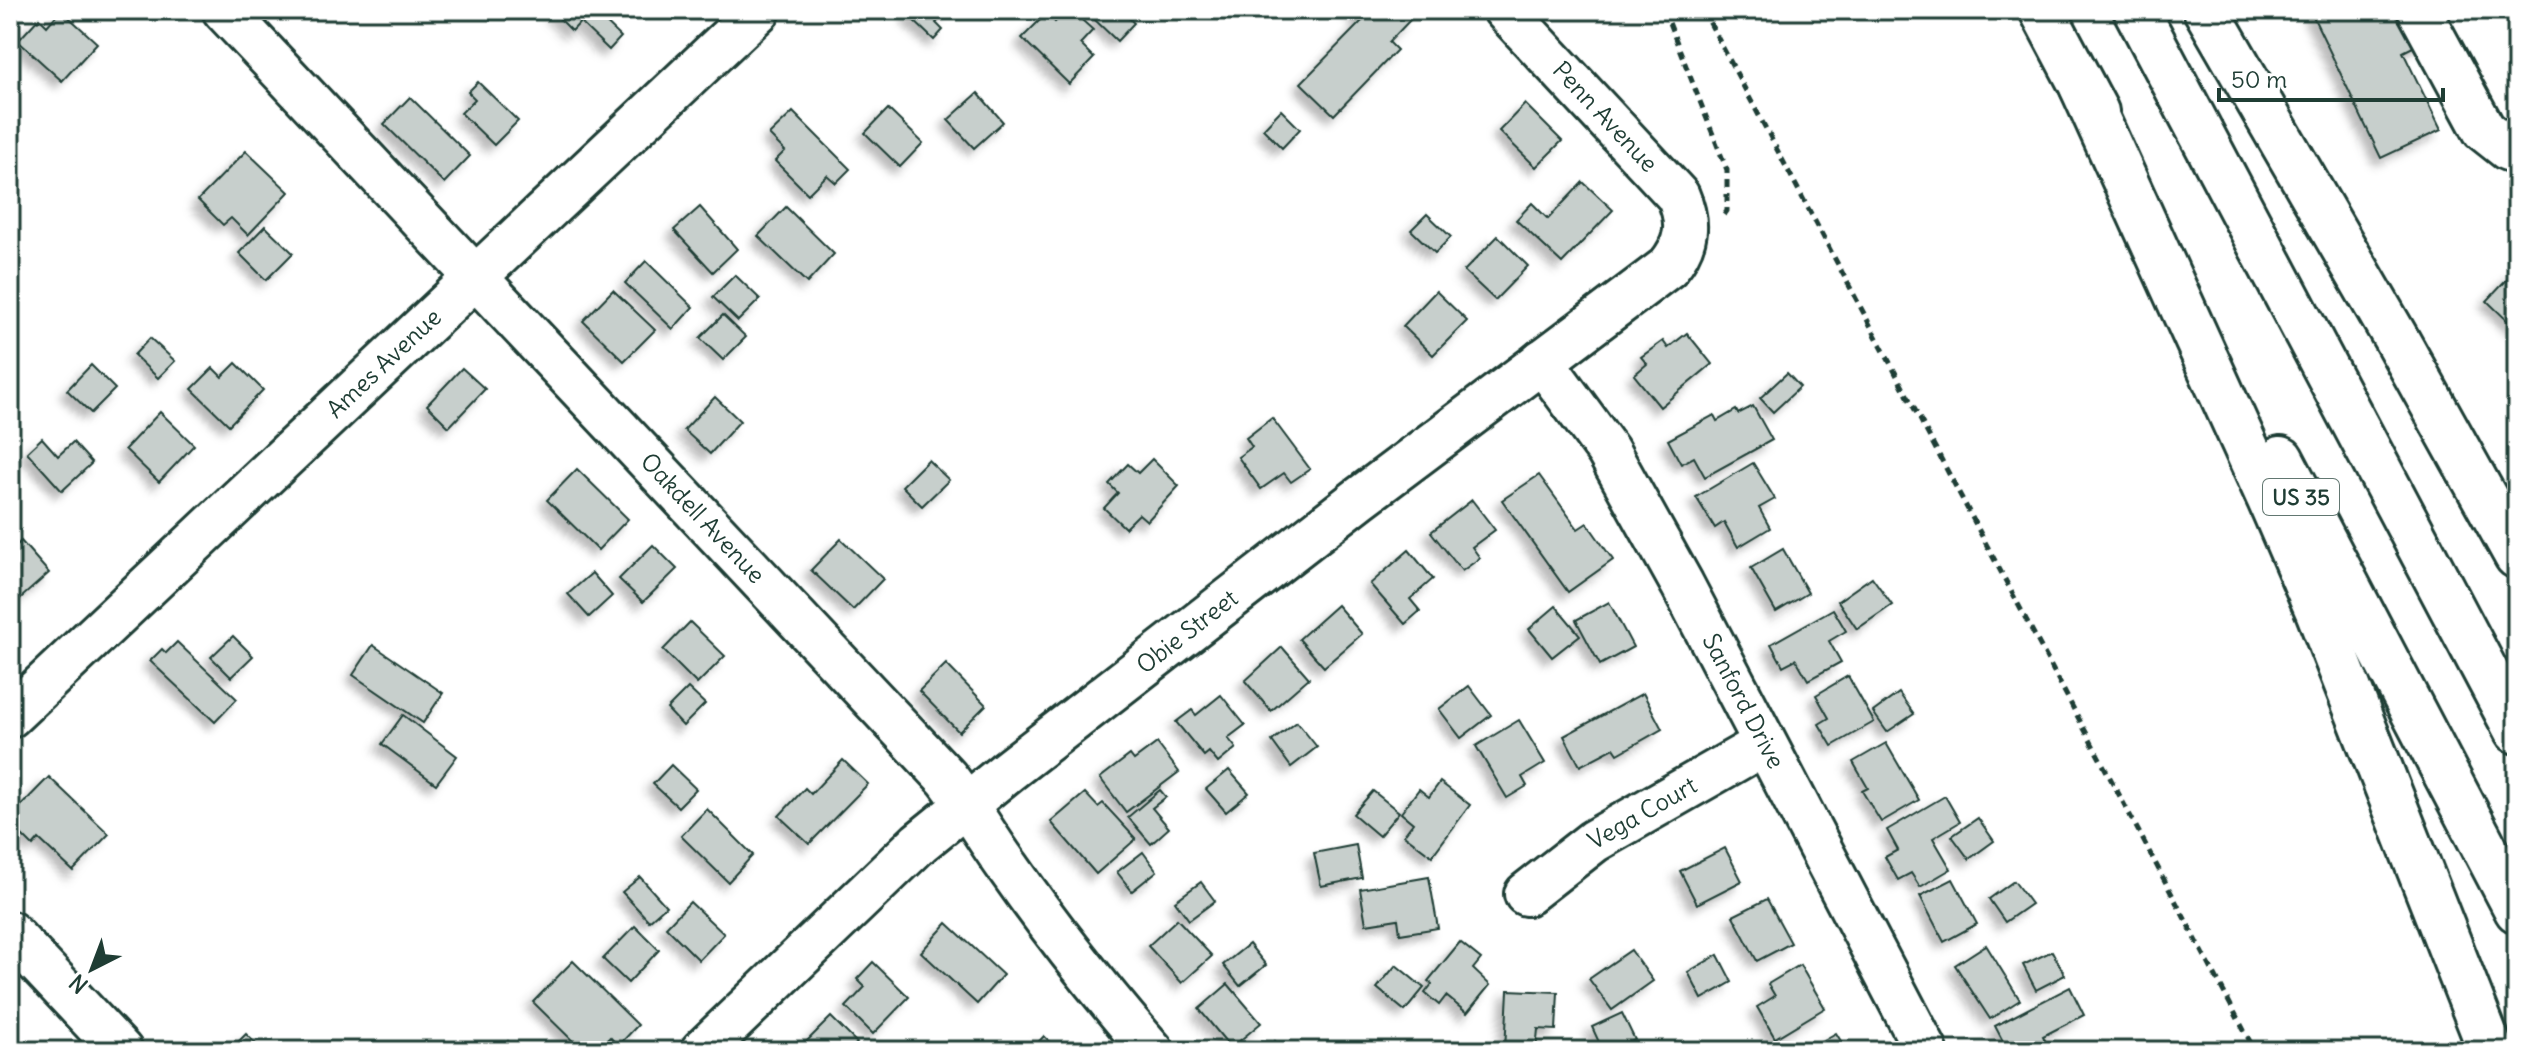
<svg xmlns="http://www.w3.org/2000/svg" width="2527" height="1061" font-family="Delius,sans-serif">
<defs>
<filter id="shadow"><feDropShadow dx="-7" dy="7" stdDeviation="4" flood-color="#0004"/></filter>
</defs>
<rect width="100%" height="100%" fill="#fff"/>
<filter id="ink" filterUnits="userSpaceOnUse"><feTurbulence type="fractalNoise" baseFrequency=".0125" numOctaves="2"/><feDisplacementMap in="SourceGraphic" scale="16" xChannelSelector="R" yChannelSelector="G"/><feConvolveMatrix kernelMatrix="1 2 1 2 8 2 1 2 1" color-interpolation-filters="sRGB"/></filter>
<g filter="url(#ink)">
<g fill="#c7cfcc" stroke="#1f3d34" stroke-width="2" filter="url(#shadow)">
<polygon points="61,10 97,43 62,81 18,41 39,18 47,26"/>
<polygon points="551,10 582,10 587,15 572,31"/>
<polygon points="913,10 948,10 936,23 943,30 934,40 908,15"/>
<polygon points="1067,10 1071,10 1093,30 1080,44 1094,58 1069,84 1022,38 1047,13 1055,22"/>
<polygon points="1101,10 1121,10 1134,23 1117,41 1093,18"/>
<polygon points="1352,10 1402,10 1411,19 1389,42 1397,50 1334,115 1301,83 1362,21"/>
<polygon points="2310,10 2408,10 2423,42 2403,52 2441,130 2381,158"/>
<polygon points="594,11 621,37 609,50 582,24"/>
<polygon points="478,82 518,121 494,145 461,113 475,99 468,92"/>
<polygon points="978,93 1003,122 974,148 948,120"/>
<polygon points="410,97 470,156 444,183 384,124"/>
<polygon points="1525,104 1562,141 1536,167 1499,131"/>
<polygon points="888,109 923,143 900,167 865,133"/>
<polygon points="1281,110 1300,129 1282,148 1263,129"/>
<polygon points="793,112 850,169 836,183 827,175 808,194 775,161 785,151 769,135"/>
<polygon points="246,151 289,192 248,235 231,218 223,225 198,200"/>
<polygon points="1583,182 1613,210 1562,263 1516,220 1532,203 1548,219"/>
<polygon points="700,207 737,249 713,272 674,230"/>
<polygon points="786,207 834,254 807,283 758,236"/>
<polygon points="1427,214 1451,237 1435,253 1411,230"/>
<polygon points="265,226 293,253 266,280 239,253"/>
<polygon points="1498,236 1528,266 1495,300 1464,271"/>
<polygon points="646,261 693,307 673,329 625,283"/>
<polygon points="2517,269 2517,330 2487,301"/>
<polygon points="735,275 760,299 738,321 713,297"/>
<polygon points="613,290 655,330 624,361 583,321"/>
<polygon points="1436,291 1467,321 1433,355 1403,326"/>
<polygon points="723,315 746,337 723,360 700,338"/>
<polygon points="1687,333 1712,364 1660,407 1634,375 1647,364 1641,357 1663,341 1668,348"/>
<polygon points="150,338 175,361 158,378 134,355"/>
<polygon points="236,363 263,390 229,425 192,389 213,368 222,377"/>
<polygon points="91,365 115,389 91,413 67,390"/>
<polygon points="462,368 485,389 449,427 427,405"/>
<polygon points="1787,373 1800,387 1773,412 1760,398"/>
<polygon points="715,397 740,421 710,454 684,430"/>
<polygon points="1753,406 1772,440 1705,477 1694,457 1681,464 1668,440 1714,415 1717,421 1736,410 1738,414"/>
<polygon points="160,412 194,445 159,482 125,449"/>
<polygon points="1272,418 1310,469 1291,482 1284,473 1261,489 1238,457 1252,447 1246,438"/>
<polygon points="42,438 58,456 73,442 92,463 62,491 27,452"/>
<polygon points="1152,459 1179,486 1147,521 1139,514 1125,528 1104,508 1118,493 1109,484 1128,464 1138,473"/>
<polygon points="928,460 949,480 922,506 902,486"/>
<polygon points="1753,463 1775,499 1759,508 1770,528 1738,547 1724,522 1715,528 1696,497"/>
<polygon points="577,469 628,519 598,550 547,500"/>
<polygon points="1539,475 1578,529 1587,523 1613,560 1568,592 1502,500"/>
<polygon points="1472,500 1495,530 1472,547 1480,558 1462,571 1431,532"/>
<polygon points="841,539 883,579 853,610 811,570"/>
<polygon points="21,541 49,573 13,605 10,602 10,552"/>
<polygon points="653,545 677,569 643,602 619,579"/>
<polygon points="1783,549 1808,593 1776,612 1751,568"/>
<polygon points="1409,550 1433,579 1410,599 1420,611 1405,624 1370,584"/>
<polygon points="592,573 612,596 589,617 568,594"/>
<polygon points="1872,577 1892,605 1857,629 1838,601"/>
<polygon points="1609,602 1633,647 1600,665 1576,620"/>
<polygon points="1337,605 1362,634 1324,667 1299,639"/>
<polygon points="1556,606 1580,635 1552,657 1529,629"/>
<polygon points="1833,609 1846,631 1829,641 1841,662 1808,680 1796,659 1783,666 1771,644"/>
<polygon points="690,622 725,656 697,684 663,650"/>
<polygon points="233,636 253,656 231,677 211,657"/>
<polygon points="177,642 237,699 215,722 150,661 162,649 166,653"/>
<polygon points="373,645 443,693 423,723 353,675"/>
<polygon points="1282,647 1309,678 1271,711 1245,681"/>
<polygon points="946,664 986,705 959,732 919,691"/>
<polygon points="1848,676 1874,722 1832,746 1819,724 1829,718 1816,695"/>
<polygon points="1469,686 1491,715 1461,738 1439,709"/>
<polygon points="688,688 705,704 683,726 667,709"/>
<polygon points="1643,693 1662,729 1618,754 1614,748 1580,766 1564,736"/>
<polygon points="1899,693 1914,714 1887,732 1873,712"/>
<polygon points="1221,695 1245,725 1228,738 1236,748 1218,763 1209,752 1204,756 1176,722 1192,710 1196,715"/>
<polygon points="403,715 457,756 436,784 382,744"/>
<polygon points="1519,720 1545,763 1522,777 1527,786 1507,798 1476,746"/>
<polygon points="1297,722 1317,747 1291,767 1272,741"/>
<polygon points="1157,743 1179,772 1126,812 1100,778 1130,755 1134,760"/>
<polygon points="1886,743 1919,800 1881,822 1862,791 1868,788 1853,762"/>
<polygon points="843,760 868,784 809,844 779,816 805,788 811,794"/>
<polygon points="671,765 696,789 678,807 653,784"/>
<polygon points="1229,770 1249,793 1226,812 1206,789"/>
<polygon points="49,777 109,834 73,871 39,839 33,846 10,823 10,817"/>
<polygon points="1440,782 1470,805 1432,856 1404,835 1413,823 1401,813 1419,789 1429,797"/>
<polygon points="1160,790 1166,797 1152,808 1169,828 1151,844 1128,817"/>
<polygon points="1373,791 1399,812 1379,836 1353,814"/>
<polygon points="1085,793 1098,807 1103,803 1136,839 1096,874 1051,822"/>
<polygon points="1945,796 1960,822 1933,838 1951,869 1920,887 1911,873 1898,880 1885,857 1898,850 1887,830"/>
<polygon points="707,809 753,855 728,882 681,836"/>
<polygon points="1978,818 1994,841 1969,859 1952,836"/>
<polygon points="1356,845 1362,878 1321,886 1314,853"/>
<polygon points="1725,848 1742,881 1697,904 1680,871"/>
<polygon points="1143,852 1157,871 1132,891 1117,872"/>
<polygon points="640,877 666,906 649,921 622,892"/>
<polygon points="1429,877 1438,928 1400,934 1398,919 1366,924 1360,889"/>
<polygon points="1953,879 1977,924 1944,942 1920,896"/>
<polygon points="2014,881 2031,904 2005,922 1989,899"/>
<polygon points="1201,882 1215,901 1189,920 1175,901"/>
<polygon points="1767,899 1791,943 1757,961 1733,916"/>
<polygon points="690,902 724,934 699,960 666,927"/>
<polygon points="1177,919 1212,956 1182,983 1148,946"/>
<polygon points="947,923 1003,975 977,1004 921,952"/>
<polygon points="635,926 659,950 628,983 603,959"/>
<polygon points="1460,942 1481,959 1473,969 1490,985 1467,1013 1446,996 1439,1005 1425,993 1432,984 1428,981"/>
<polygon points="1249,944 1266,965 1240,986 1223,965"/>
<polygon points="1986,945 2020,1000 1990,1019 1955,965"/>
<polygon points="1631,950 1653,981 1612,1010 1589,979"/>
<polygon points="2052,951 2065,975 2036,990 2023,965"/>
<polygon points="1718,955 1732,982 1702,999 1688,972"/>
<polygon points="573,961 638,1025 618,1046 610,1037 596,1051 583,1051 533,1002"/>
<polygon points="873,962 909,997 873,1034 846,1007 865,987 857,979"/>
<polygon points="1396,965 1424,988 1405,1011 1377,988"/>
<polygon points="1800,965 1825,1008 1775,1038 1757,1007 1775,996 1768,984"/>
<polygon points="1228,984 1261,1023 1231,1048 1199,1009"/>
<polygon points="2070,987 2084,1015 2043,1036 2050,1051 2008,1051 1995,1026"/>
<polygon points="1508,990 1558,992 1556,1030 1538,1029 1536,1051 1505,1051"/>
<polygon points="1622,1013 1635,1040 1612,1051 1603,1051 1592,1027"/>
<polygon points="831,1017 857,1043 849,1051 797,1051"/>
<polygon points="1836,1033 1847,1051 1805,1051"/>
<polygon points="246,1034 263,1051 229,1051"/>
<polygon points="1044,1036 1060,1051 1030,1051"/>
<polygon points="508,1041 518,1051 499,1051"/>
<polygon points="1275,1041 1286,1051 1265,1051"/>
<polygon points="16,1042 26,1051 10,1051"/>
</g>
<g fill="none" stroke-linecap="round" stroke-linejoin="round">
<g stroke="#1f3d34" stroke-width="48">
<g id="minor">
<path id="s1" d="M224,10L947,778C970,808 988,840 1010,870C1054,933 1102,993 1152,1051"/>
<polyline points="2419,10 2484,130 2508,149 2517,152"/>
<path id="s2" d="M1542,361L1608,451L1682,584L1926,1051"/>
<path id="s3" d="M10,716L759,10"/>
<path id="s4" d="M1526,894L1594,841L1764,744"/>
<polyline points="10,933 121,1051"/>
<path id="s5" d="M702,1051L919,843L1008,771L1360,498L1668,267C1687,244 1690,224 1678,196L1505,10"/>
</g>
</g>
<g stroke="#1f3d34" stroke-width="50">
<g id="highway">
<polyline points="2042,10 2096,112"/>
<polyline points="2136,10 2517,731"/>
<polyline points="2206,10 2394,335 2517,556"/>
<polyline points="2082,86 2270,500 2318,611 2491,1051"/>
<polyline points="2281,459 2517,910"/>
</g>
</g>
<g stroke="#1f3d34" stroke-width="5" stroke-dasharray="8 6" stroke-linecap="butt">
<polyline points="1664,10 1727,170 1727,211 1721,219"/>
<polyline points="1703,10 2255,1051"/>
</g>
<use href="#minor" stroke="#fff" stroke-width="42"/>
<use href="#highway" stroke="#fff" stroke-width="44"/>
</g>
</g>
<g text-anchor="middle" stroke-width="8" stroke-linejoin="round" paint-order="stroke">
<rect fill="#fff" stroke="#627771" stroke-width="2" x="2263" y="479" width="76" height="36" rx="6"/>
<g font-size="22" font-weight="bold" fill="#1f3d34">
<text x="2301" y="505">US 35</text>
</g>
<g font-size="24" fill="#1f3d34" stroke="#fff">
<text transform="translate(1605 117) rotate(47)" y="8">Penn Avenue</text>
<text dy="8" stroke="none"><textPath href="#s3" startOffset="514">Ames Avenue</textPath></text>
<text dy="8" stroke="none"><textPath href="#s1" startOffset="698">Oakdell Avenue</textPath></text>
<text dy="8" stroke="none"><textPath href="#s5" startOffset="642">Obie Street</textPath></text>
<text dy="8" stroke="none"><textPath href="#s2" startOffset="396">Sanford Drive</textPath></text>
<text dy="8" stroke="none"><textPath href="#s4" startOffset="142">Vega Court</textPath></text>
</g>
</g>
<rect width="2527" height="1061" fill="none" stroke="#fff" stroke-width="40"/>
<rect x="20" y="20" width="2487" height="1021" fill="none" stroke="#1f3d34" stroke-width="3" filter="url(#ink)"/>
<g transform="translate(92 969) rotate(222)" stroke="#ffffff" stroke-width="6" paint-order="stroke">
<path d="M0-6L14 30L0 20L-14 30Z" fill="#1f3d34"/>
<text y="-12" font-size="22" font-weight="bold" text-anchor="middle" fill="#1f3d34">N</text>
</g>
<path d="M2219 88v12h224v-12" fill="none" stroke="#1f3d34" stroke-width="4"/>
<text x="2231" y="88" font-size="24" fill="#1f3d34" stroke="#ffffff" stroke-width="6" paint-order="stroke">50 m</text>
</svg>
